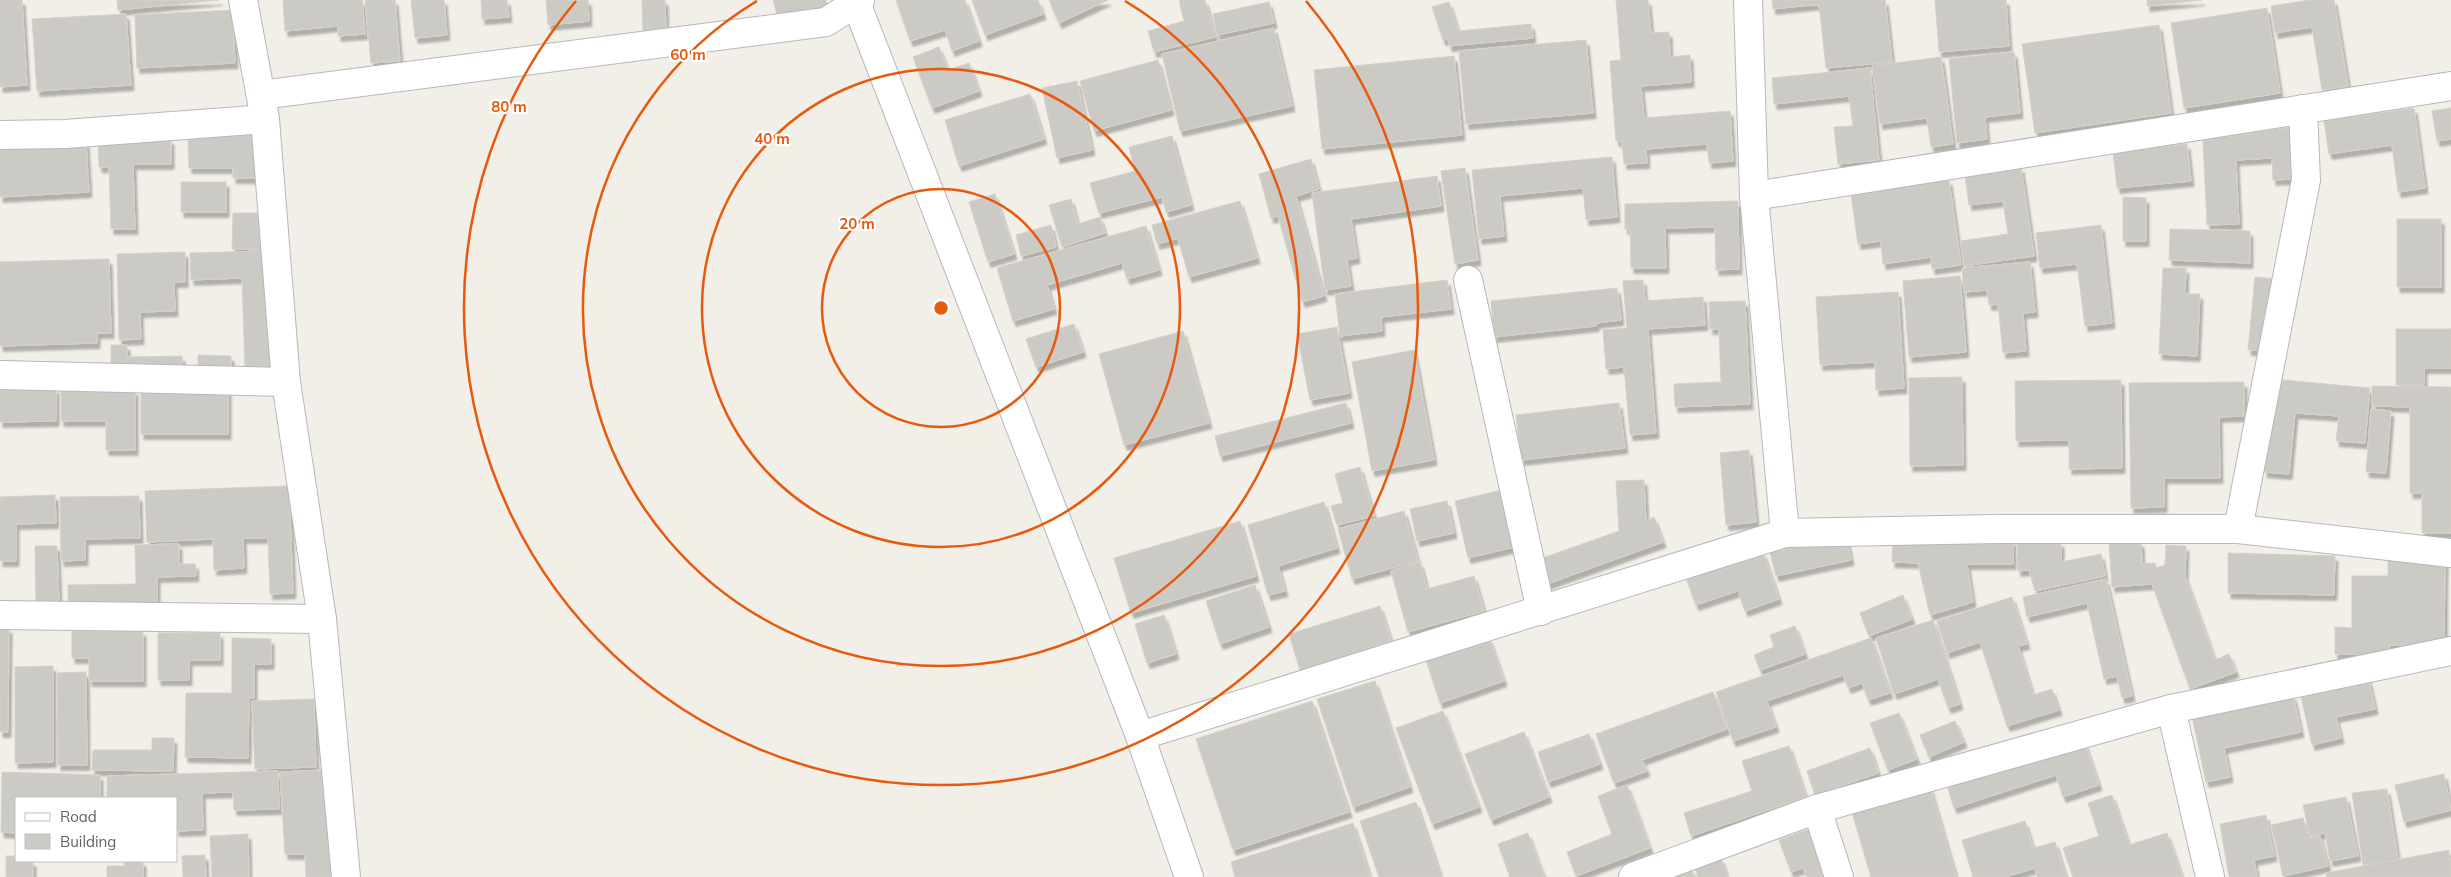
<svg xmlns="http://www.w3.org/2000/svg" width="2451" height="877" font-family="Mulish,sans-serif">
<defs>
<filter id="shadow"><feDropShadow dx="3" dy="5.5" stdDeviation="1" flood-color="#0004"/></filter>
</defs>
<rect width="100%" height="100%" fill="#f1efe8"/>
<g fill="#cccac5" stroke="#d6d1c6" filter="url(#shadow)">
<polygon points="0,0 22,0 27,85 0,87"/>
<polygon points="117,0 219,0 118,10"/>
<polygon points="283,0 362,0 365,34 338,36 338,26 285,31"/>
<polygon points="365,0 395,0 400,61 371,63"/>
<polygon points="411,0 444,0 447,35 415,38"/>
<polygon points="481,0 507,0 509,17 482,19"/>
<polygon points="546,0 588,0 589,21 548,25"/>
<polygon points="642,0 665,0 666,31 643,33"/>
<polygon points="773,0 826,0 829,8 779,21"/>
<polygon points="896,0 965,0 979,41 952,51 945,30 910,41"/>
<polygon points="972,0 1038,0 1043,14 985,35"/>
<polygon points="1049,0 1108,0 1059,23"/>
<polygon points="1179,0 1205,0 1215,37 1154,52 1148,31 1184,21"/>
<polygon points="1616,0 1648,0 1651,33 1669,32 1670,57 1690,55 1691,82 1641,86 1644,118 1730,111 1733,161 1709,163 1707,144 1646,149 1647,163 1624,164 1622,141 1616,141 1610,61 1621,60"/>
<polygon points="1772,0 1885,0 1892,62 1826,68 1819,4 1773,9"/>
<polygon points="1935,0 2006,0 2009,46 1939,52"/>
<polygon points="2147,0 2202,0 2147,6"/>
<polygon points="2310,0 2334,0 2348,86 2322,90 2312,27 2275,33 2271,6"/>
<polygon points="1269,2 1274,23 1217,35 1213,14"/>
<polygon points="1449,2 1458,31 1531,24 1533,38 1449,46 1448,39 1443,40 1432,7"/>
<polygon points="2267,8 2280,93 2184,108 2171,23"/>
<polygon points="232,10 235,63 137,68 135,15"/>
<polygon points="126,14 131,85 37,91 32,19"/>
<polygon points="2159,25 2171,113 2035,133 2022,44"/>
<polygon points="1274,28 1292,106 1180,131 1162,54"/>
<polygon points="1586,40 1593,113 1466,124 1459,51"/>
<polygon points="939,47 948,70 969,63 979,91 932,108 913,57"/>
<polygon points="2014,52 2020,113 1985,117 1987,139 1957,143 1949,59"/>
<polygon points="1454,56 1462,135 1322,149 1314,70"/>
<polygon points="1941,57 1953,144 1931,147 1927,118 1880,124 1872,66"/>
<polygon points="1158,60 1171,110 1094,131 1080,81"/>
<polygon points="1870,68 1879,160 1838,164 1834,127 1853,126 1849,96 1774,104 1772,78"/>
<polygon points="1077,81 1092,150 1057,158 1042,88"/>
<polygon points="1030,94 1044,139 959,166 945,120"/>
<polygon points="2414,108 2425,188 2398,192 2392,145 2329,154 2324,121"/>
<polygon points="2451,108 2451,139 2437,141 2432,111"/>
<polygon points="2292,127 2293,179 2273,180 2272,158 2236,160 2239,224 2207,225 2203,140"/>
<polygon points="256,135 257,178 233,178 233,168 189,168 188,137"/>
<polygon points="1172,136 1191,205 1166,212 1162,197 1099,213 1090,183 1135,171 1129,147"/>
<polygon points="171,139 171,164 133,164 135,229 111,229 109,167 99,167 98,141"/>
<polygon points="86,142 89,192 0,197 0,147"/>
<polygon points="2187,144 2191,181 2117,188 2113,151"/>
<polygon points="1612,157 1617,217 1586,220 1583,188 1500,196 1504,236 1479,239 1472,170"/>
<polygon points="1311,159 1319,189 1296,196 1324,296 1302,302 1278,216 1271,218 1259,174"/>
<polygon points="2021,167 2034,256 1964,266 1961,241 2008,234 2003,201 1969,205 1965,175"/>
<polygon points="1465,168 1478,260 1455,264 1441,171"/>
<polygon points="1437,176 1441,206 1351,219 1357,258 1347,260 1351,286 1325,290 1312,193"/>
<polygon points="1949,180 1961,265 1932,269 1931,257 1883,264 1881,241 1858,244 1851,194"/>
<rect x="181" y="182" width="45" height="30"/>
<polygon points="995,194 1014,254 988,262 969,202"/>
<polygon points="2123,197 2146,198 2146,241 2123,241"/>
<polygon points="1071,199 1078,224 1100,217 1105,233 1062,247 1049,205"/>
<polygon points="1240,201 1257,258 1189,277 1178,238 1157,244 1152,225"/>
<polygon points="1738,201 1739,269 1716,270 1715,227 1665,228 1666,268 1631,268 1630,229 1625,229 1625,204"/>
<polygon points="233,213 260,213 260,249 232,249"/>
<rect x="2397" y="219" width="44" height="68"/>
<polygon points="1051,225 1056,247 1021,256 1016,235"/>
<polygon points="2101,225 2112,323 2085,326 2077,264 2040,268 2036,233"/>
<polygon points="1146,226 1159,270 1127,279 1122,263 1047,285 1054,309 1013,321 997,268"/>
<polygon points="2170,229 2250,231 2250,263 2169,260"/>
<polygon points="267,251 270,368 245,368 242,278 191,280 190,253"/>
<polygon points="185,252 185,282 174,282 175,311 140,312 141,339 119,340 117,254"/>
<polygon points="109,259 111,333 97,333 97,343 0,346 0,262"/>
<polygon points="2030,262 2035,312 2023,313 2026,351 2003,353 1998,304 1989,305 1987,290 1964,292 1962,268"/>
<polygon points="2163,268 2186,268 2185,294 2200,294 2197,356 2159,354"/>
<polygon points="1960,276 1966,352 1909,357 1903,281"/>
<polygon points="2255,277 2276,279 2268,351 2248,350"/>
<polygon points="1447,280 1451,309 1381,317 1382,331 1340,336 1335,294"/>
<polygon points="1643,280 1645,301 1703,297 1705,325 1648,329 1656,433 1630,435 1624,367 1606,369 1603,330 1627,328 1623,281"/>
<polygon points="1617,288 1621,320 1596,323 1596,326 1494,337 1491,301"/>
<polygon points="1898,292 1904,388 1876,390 1875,362 1820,365 1816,297"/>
<polygon points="1745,301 1750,404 1675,407 1674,384 1721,382 1719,329 1710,329 1709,302"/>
<polygon points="1074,324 1083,352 1036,367 1026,339"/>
<polygon points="1337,327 1349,393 1310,400 1297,334"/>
<polygon points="2396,329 2451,329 2451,368 2424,368 2424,385 2396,385"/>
<polygon points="1183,331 1209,423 1124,445 1099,354"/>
<polygon points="111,345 127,345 127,357 182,356 182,371 111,372"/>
<polygon points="1414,350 1434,460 1372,471 1352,362"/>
<polygon points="198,355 231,356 231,374 198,373"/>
<polygon points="1962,377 1963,465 1910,466 1909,378"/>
<polygon points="2272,379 2370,388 2365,443 2336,441 2339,416 2295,413 2289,474 2264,472"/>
<polygon points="2121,380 2122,468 2069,469 2069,440 2016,441 2015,381"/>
<polygon points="2244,382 2244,416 2219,417 2220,478 2164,478 2164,507 2131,508 2129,383"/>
<polygon points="2372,386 2451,387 2451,533 2422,533 2422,493 2410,493 2410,407 2372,406"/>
<polygon points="56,388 56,421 0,422 0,389"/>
<polygon points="61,390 135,390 135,450 106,450 106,421 61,421"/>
<rect x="141" y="390" width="87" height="44"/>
<polygon points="1346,403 1351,423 1220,456 1215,436"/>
<polygon points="1619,403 1625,448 1521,460 1516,415"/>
<polygon points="2371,409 2391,411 2386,473 2366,472"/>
<polygon points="1749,450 1756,522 1726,525 1720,453"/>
<polygon points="1360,467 1374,516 1337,525 1331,506 1343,503 1335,474"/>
<polygon points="1644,480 1646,521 1654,517 1663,542 1547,584 1537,560 1619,531 1616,481"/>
<polygon points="289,486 293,593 270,594 268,538 243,538 244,568 214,570 213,539 147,542 145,491"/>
<polygon points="1502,490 1514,547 1468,558 1455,501"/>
<polygon points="55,495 56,523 16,524 16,561 0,561 0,497"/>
<polygon points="139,496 140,538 85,539 85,560 61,561 60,497"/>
<polygon points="1447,501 1454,533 1417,541 1410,509"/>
<polygon points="1324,502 1337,548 1278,566 1285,591 1268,595 1248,525"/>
<polygon points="1404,511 1418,561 1352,579 1338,529"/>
<polygon points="1240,521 1256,576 1131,613 1114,558"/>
<polygon points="1846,536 1851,560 1776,576 1770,552"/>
<polygon points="1893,538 2013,540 2013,564 1967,564 1973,602 1930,615 1918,563 1892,562"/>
<polygon points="2061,542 2061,562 2101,554 2105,576 2035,591 2029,570 2018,571 2017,543"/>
<polygon points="2141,542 2142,564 2155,563 2156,568 2165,565 2166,545 2186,546 2185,576 2215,660 2229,654 2236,672 2190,689 2152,584 2112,587 2109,544"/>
<polygon points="179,544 179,564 195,564 196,576 157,577 157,609 68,610 68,585 136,584 135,545"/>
<polygon points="35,546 57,546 59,605 36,606"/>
<polygon points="1763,552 1779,599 1745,611 1738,591 1696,605 1686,578"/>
<polygon points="2228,553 2335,556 2334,595 2228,593"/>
<polygon points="2388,560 2445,560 2444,646 2389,645 2389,655 2335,654 2335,627 2352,628 2352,576 2388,576"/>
<polygon points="1420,562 1427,589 1474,576 1484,611 1408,632 1391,571"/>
<polygon points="2106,579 2132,696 2122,698 2117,676 2104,679 2087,603 2027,617 2023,597"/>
<polygon points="1255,585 1269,627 1220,644 1206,601"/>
<polygon points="1903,595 1912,619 1869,636 1860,613"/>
<polygon points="2012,597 2027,644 2018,646 2033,695 2052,689 2059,710 2007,726 1980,642 1947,653 1937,621"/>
<polygon points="1380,606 1391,641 1300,670 1289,634"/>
<polygon points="1164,615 1176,654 1147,663 1135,624"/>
<polygon points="1933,620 1960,704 1948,708 1938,679 1894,694 1876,638"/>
<polygon points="1795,626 1805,654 1760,670 1754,655 1774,647 1770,635"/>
<polygon points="0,628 9,628 8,732 0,732"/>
<polygon points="72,631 143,631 143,681 89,681 89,658 72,658"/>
<polygon points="158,633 220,633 220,660 189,660 189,680 158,680"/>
<polygon points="232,638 271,639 271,664 254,664 254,698 249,698 248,758 185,757 186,693 232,693"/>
<polygon points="1489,638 1504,681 1440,703 1426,660"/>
<polygon points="1871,638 1890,693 1868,700 1862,683 1848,688 1843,675 1767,701 1776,727 1733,741 1716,692"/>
<polygon points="53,666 53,762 15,763 15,667"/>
<polygon points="86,672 87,765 58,765 57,673"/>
<polygon points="2368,677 2375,709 2336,717 2341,738 2312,745 2300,692"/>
<polygon points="1375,681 1410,787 1353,807 1317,699"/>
<polygon points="1713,692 1727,729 1642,760 1647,771 1614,783 1596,734"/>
<polygon points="2293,695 2301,732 2224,748 2230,777 2206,782 2192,716"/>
<polygon points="314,699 316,767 255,769 252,701"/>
<polygon points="1312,701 1349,812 1233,850 1196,739"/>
<polygon points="1443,711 1479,807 1432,824 1396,728"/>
<polygon points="1899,713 1917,759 1888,770 1870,723"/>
<polygon points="1955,721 1964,742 1929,757 1920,735"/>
<polygon points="1524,732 1549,797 1491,820 1465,754"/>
<polygon points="1589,734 1600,764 1548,782 1538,752"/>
<polygon points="152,738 174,738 173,771 92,770 93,750 152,750"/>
<polygon points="2084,741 2099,785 2063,797 2056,775 1954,808 1947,785"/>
<polygon points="1789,746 1806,797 1691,836 1684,813 1752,791 1742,761"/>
<polygon points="1870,748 1878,773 1815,795 1807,771"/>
<polygon points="325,770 331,877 306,877 305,854 285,854 280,772"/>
<polygon points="278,771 279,809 234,810 233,792 202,793 203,830 176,831 176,798 107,798 107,776"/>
<polygon points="2,772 100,775 100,798 16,798 16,833 1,832"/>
<polygon points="2444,774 2451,810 2404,822 2395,785"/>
<polygon points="1627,785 1650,848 1576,876 1567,852 1612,834 1598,796"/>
<polygon points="1930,787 1956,877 1871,877 1851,809"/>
<polygon points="2387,789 2398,860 2363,865 2352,793"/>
<polygon points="2112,795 2129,845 2167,833 2182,877 2073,877 2063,848 2099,836 2088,803"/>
<polygon points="2346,797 2358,856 2330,861 2325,833 2310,836 2303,805"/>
<polygon points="1416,802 1441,877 1379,877 1360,821"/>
<polygon points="2266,815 2274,856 2254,860 2257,877 2229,877 2220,824"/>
<polygon points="2303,818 2308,838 2320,836 2328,866 2283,876 2271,825"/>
<polygon points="2025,821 2033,848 2055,842 2066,877 2037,877 2035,868 2005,877 1973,877 1962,840"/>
<polygon points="1353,823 1370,877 1235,877 1231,862"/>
<polygon points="1812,828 1830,877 1807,877 1803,868 1791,872 1779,840"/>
<polygon points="1528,833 1544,877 1510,877 1498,844"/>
<polygon points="248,834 249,877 212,877 210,836"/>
<polygon points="2449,850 2451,877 2327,877 2326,873"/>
<polygon points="205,855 206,877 183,877 182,856"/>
<polygon points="6,856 16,856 16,861 33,861 33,877 6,877"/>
<polygon points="1721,858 1727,877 1698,877 1695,867"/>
<polygon points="124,861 143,861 143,877 107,877 107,866 124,866"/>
<polygon points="1691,869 1694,877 1666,877"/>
</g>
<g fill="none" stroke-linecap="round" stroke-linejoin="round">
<g stroke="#b5b8bc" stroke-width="30">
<g id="minor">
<polyline points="243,0 265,119 286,382 322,619 346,877"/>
<polyline points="855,0 1140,736 1189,877"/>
<polyline points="1748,0 1754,196 1785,533"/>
<polyline points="261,95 826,22 860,0"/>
<polyline points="0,135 65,134 265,119"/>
<polyline points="1754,196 2451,86"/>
<polyline points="1468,280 1541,611"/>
<polyline points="0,375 286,382"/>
<polyline points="2238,529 2306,180 2303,109"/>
<polyline points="0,615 322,619"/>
<polyline points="2171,709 2210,877"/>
<polyline points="1140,736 1785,533 1996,529 2238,529 2451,553"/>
<polyline points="1817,809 1839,877"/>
<polyline points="1633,877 1817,809 2171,709 2451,651"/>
</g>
</g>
<use href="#minor" stroke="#fff" stroke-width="28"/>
</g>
<g fill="none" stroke="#e8590c" stroke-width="2.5">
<circle cx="941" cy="308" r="119"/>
<circle cx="941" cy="308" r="239"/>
<path d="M1125 1A358 358 0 1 1 757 1"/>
<path d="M1306 1A477 477 0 1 1 576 1"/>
</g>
<circle cx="941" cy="308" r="8" fill="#e8590c" stroke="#fff" stroke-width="2.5"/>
<g font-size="15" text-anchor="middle" font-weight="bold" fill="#e8590c" stroke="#fff" stroke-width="4.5" stroke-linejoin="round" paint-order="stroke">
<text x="688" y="60">60 m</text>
<text x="509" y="112">80 m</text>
<text x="772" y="144">40 m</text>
<text x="857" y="229">20 m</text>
</g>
<rect x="15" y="797" width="162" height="65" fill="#ffffff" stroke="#bfc1c3"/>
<rect x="25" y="813" width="25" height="8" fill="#ffffff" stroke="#bfc1c3"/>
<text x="60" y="822" font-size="15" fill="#5f6368">Road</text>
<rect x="25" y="834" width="25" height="15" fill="#cccac5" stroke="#bfc1c3"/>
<text x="60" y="847" font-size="15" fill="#5f6368">Building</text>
</svg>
